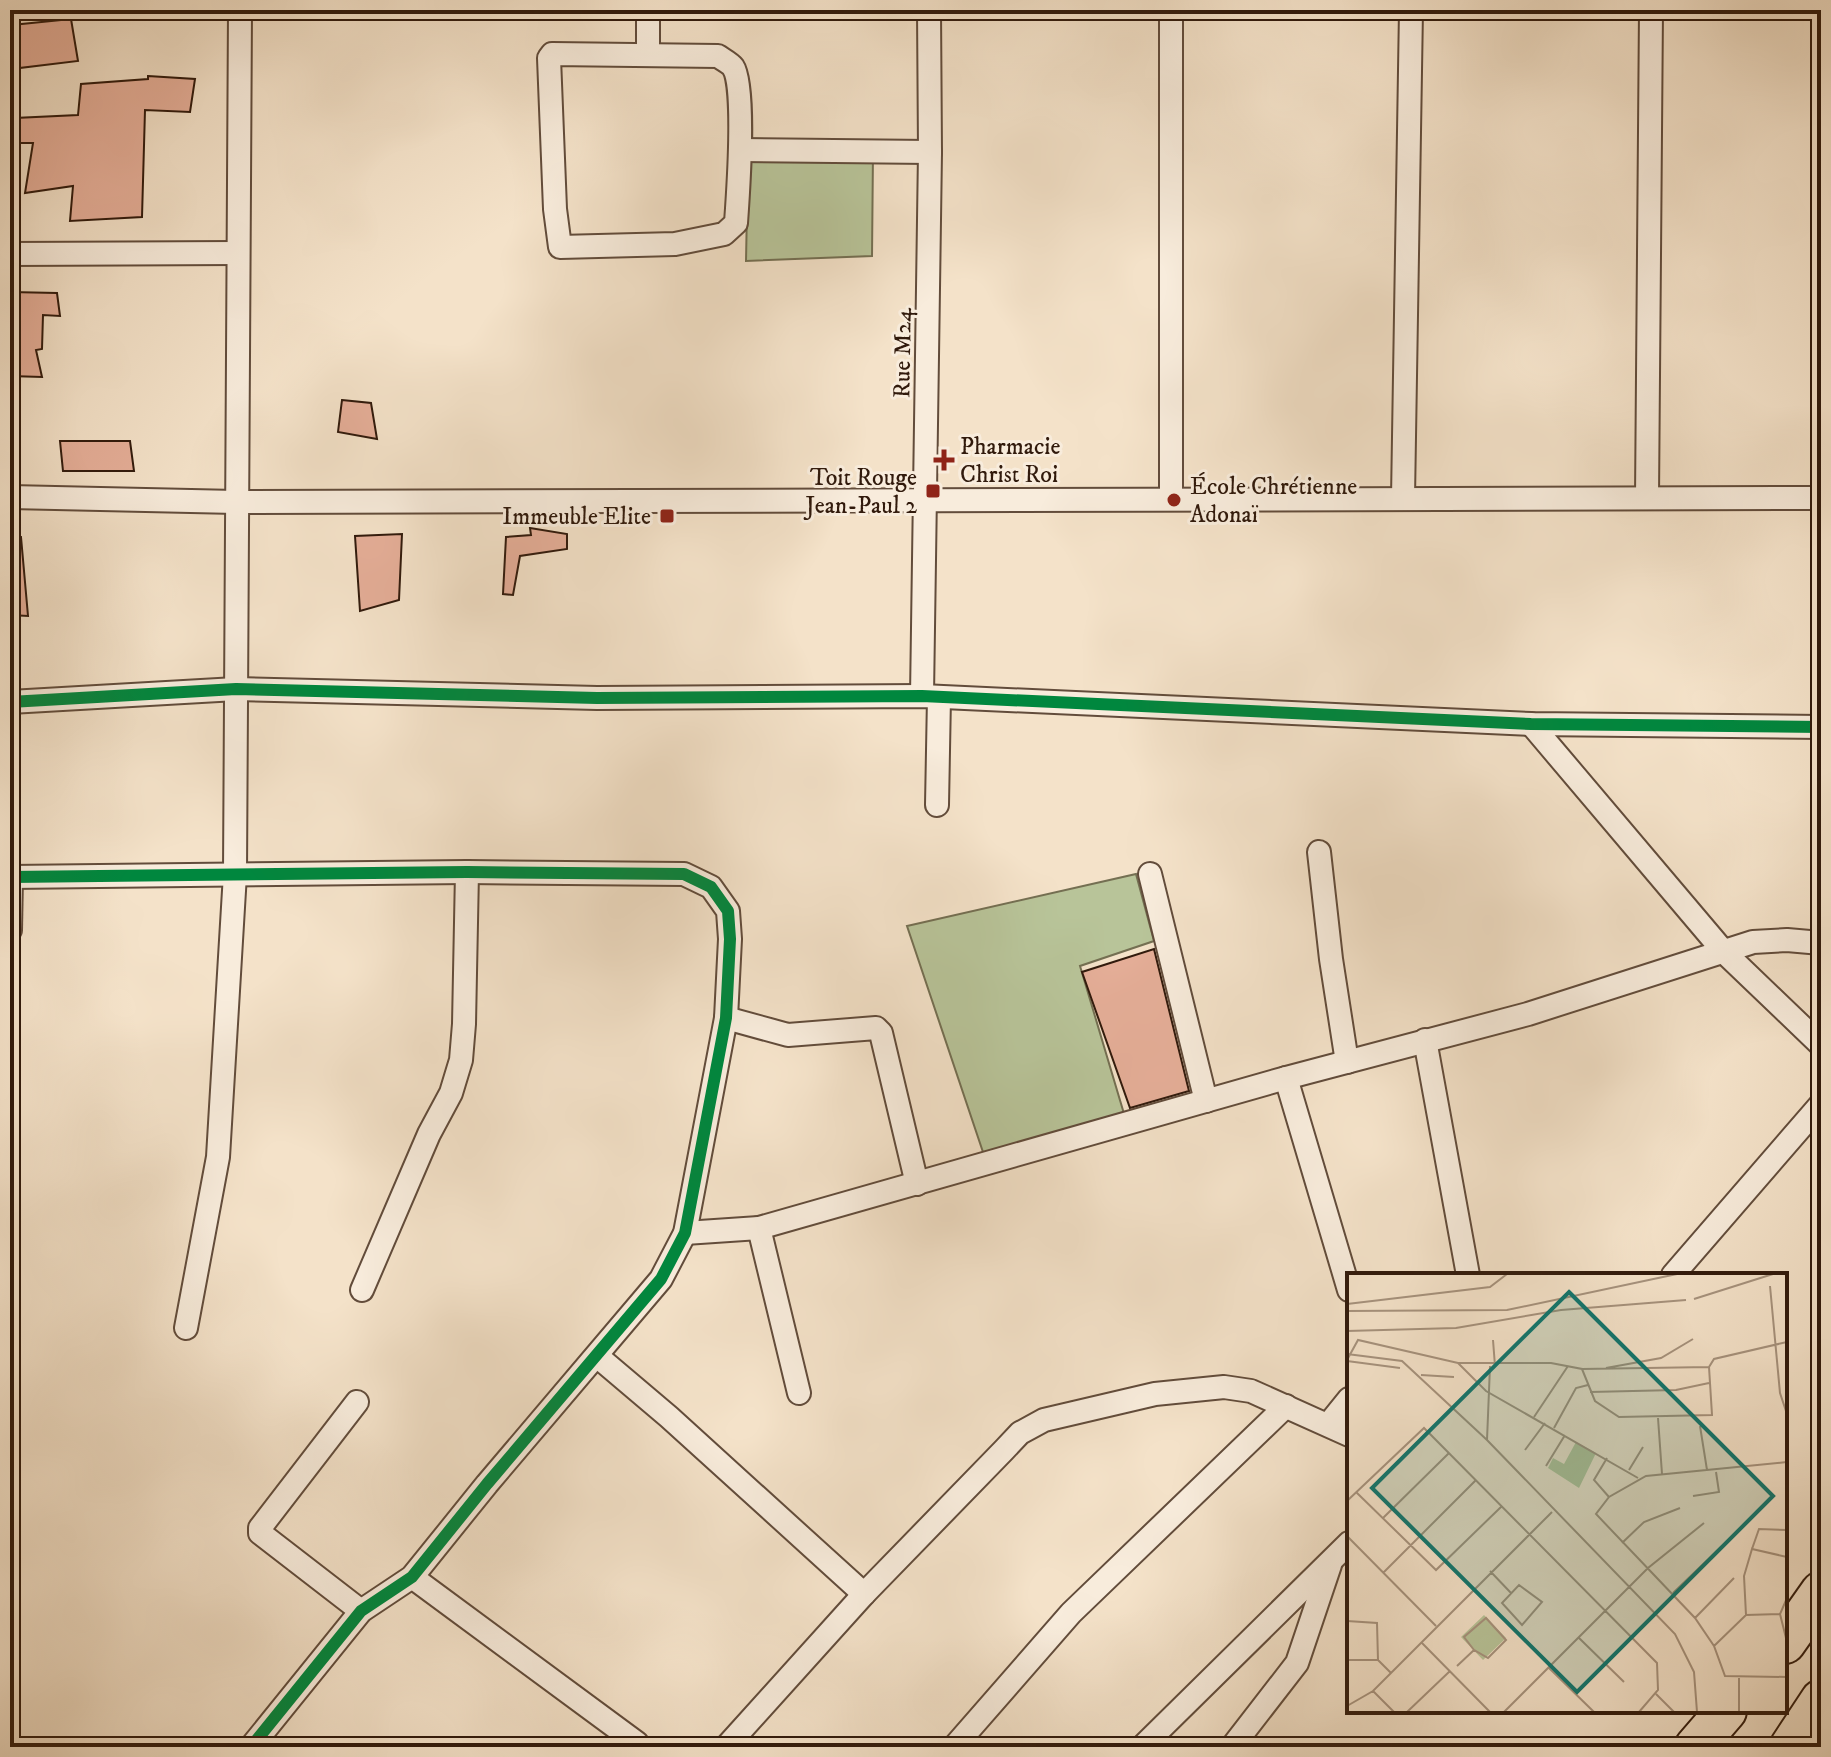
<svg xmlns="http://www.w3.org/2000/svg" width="1831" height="1757" font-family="'IM FELL DW Pica',serif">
<rect width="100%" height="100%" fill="#f4e2c9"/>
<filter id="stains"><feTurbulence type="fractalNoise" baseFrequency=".0025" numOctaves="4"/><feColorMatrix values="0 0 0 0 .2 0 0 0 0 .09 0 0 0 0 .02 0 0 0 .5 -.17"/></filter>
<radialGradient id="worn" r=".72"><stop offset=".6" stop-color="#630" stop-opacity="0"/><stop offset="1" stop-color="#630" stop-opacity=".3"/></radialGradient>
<g fill="#b8c499" stroke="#746f52" stroke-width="2">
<polygon points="873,152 872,256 746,261 748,156"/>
<polygon points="1136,874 1154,941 1080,966 1125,1117 985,1158 907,926"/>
</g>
<g fill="#e5ae98" stroke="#311a0c" stroke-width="2">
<polygon points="71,19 78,61 11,69 12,25"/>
<polygon points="148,76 195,79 190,112 145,110 142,217 70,221 73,186 25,193 33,143 16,143 15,118 78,115 81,84 148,79"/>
<polygon points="10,292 57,293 60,316 43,315 42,349 36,350 42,377 10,376 18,352 10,353"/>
<polygon points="342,400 371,403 377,439 338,432"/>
<polygon points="60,441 130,441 134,471 63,471"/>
<polygon points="530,528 567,534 567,549 520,556 513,595 503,594 506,537 531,535"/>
<polygon points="402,534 399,600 360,611 355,536"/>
<polygon points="21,537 28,616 10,615 10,538"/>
<polygon points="1154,949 1189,1091 1130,1108 1082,972"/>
</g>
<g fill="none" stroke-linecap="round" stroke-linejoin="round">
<g stroke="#624c3b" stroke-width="26">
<g id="minor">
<path d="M552,54L718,56C722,59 730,63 733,67C746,86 738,195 736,223L724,234L675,244L560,247L555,209L549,58Z"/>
<polyline points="648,54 648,10"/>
<polyline points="740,150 930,152"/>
<polyline points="10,254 238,253"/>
<polyline points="10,497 236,502 1821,498"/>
<polyline points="1403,498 1411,10"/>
<polyline points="1647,498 1651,10"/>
<polyline points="1171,499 1171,10"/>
<polyline points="922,696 930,152 929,10"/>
<polyline points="10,702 236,689 597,698 922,696 1531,724 1821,727"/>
<polyline points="1531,724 1724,952 1821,1045"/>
<polyline points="937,805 939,697"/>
<polyline points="1319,852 1331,959 1347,1062"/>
<polyline points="1150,874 1206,1101"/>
<polyline points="10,877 467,872 684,874 711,887 728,911 730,939 726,1018 685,1233 661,1279 487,1484 412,1577 361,1611 251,1747"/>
<polyline points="10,930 11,877"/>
<polyline points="726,1018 788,1035 876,1028 881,1033 917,1184"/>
<polyline points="1425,1040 1468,1275"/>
<polyline points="1286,1078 1349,1290"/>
<polyline points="759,1228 799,1393"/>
<polyline points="685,1233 759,1228 1286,1078 1528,1014 1753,942 1787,940 1821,943"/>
<polyline points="1673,1275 1821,1104"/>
<polyline points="362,1290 429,1134 451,1093 461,1060 464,1024 467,872"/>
<polyline points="186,1328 218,1157 235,874 240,10"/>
<polyline points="597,1356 669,1417 864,1594"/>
<polyline points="357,1402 260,1528 260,1533 361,1611"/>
<polyline points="1328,1425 1349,1399"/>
<polyline points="412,1577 637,1743"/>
<polyline points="726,1747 864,1594 1004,1450 1020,1433 1044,1420 1155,1394 1224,1387 1251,1391 1349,1435"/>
<polyline points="954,1747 1071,1613 1286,1406"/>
<polyline points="1142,1747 1349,1543"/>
<polyline points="1232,1747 1297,1663 1330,1565"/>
</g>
</g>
<g stroke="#311a0c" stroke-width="44">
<g id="motorway">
<polyline points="1785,1643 1821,1592"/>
<polyline points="1695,1747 1726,1711"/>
<polyline points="1790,1747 1821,1700"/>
</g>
</g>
<use href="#minor" stroke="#f8ecdc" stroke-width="22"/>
<use href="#motorway" stroke="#f4e2c9" stroke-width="40"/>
<g stroke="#f8ecdc" stroke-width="17">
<g id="cycleway">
<polyline points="10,702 236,689 597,698 922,696 1531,724 1821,727"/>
<polyline points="10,877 467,872 684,874 711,887 728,911 730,939 726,1018 685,1233 661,1279 487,1484 412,1577 361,1611 251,1747"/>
</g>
</g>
<use href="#cycleway" stroke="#00873e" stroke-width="12"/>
</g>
<g fill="#8f2418" stroke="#f8ecdc" stroke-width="3">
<path d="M940 448h8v8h8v8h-8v8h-8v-8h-8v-8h8z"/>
<rect x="925" y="483" width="16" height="16" rx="4"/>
<circle cx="1174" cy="500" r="8"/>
<rect x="659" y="508" width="16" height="16" rx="4"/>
</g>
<g text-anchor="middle" stroke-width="6" stroke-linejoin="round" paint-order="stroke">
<g font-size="24" fill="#311a0c" stroke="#f8ecdc">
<text transform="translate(902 353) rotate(-89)" y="8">Rue M24</text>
</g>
<g font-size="24" fill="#311a0c" stroke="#f8ecdc" text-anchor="start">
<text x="960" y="454">Pharmacie<tspan x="960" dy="28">Christ Roi</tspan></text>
<text x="917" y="485" text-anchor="end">Toit Rouge<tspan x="917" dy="28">Jean-Paul 2</tspan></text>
<text x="1190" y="494">École Chrétienne<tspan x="1190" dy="28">Adonaï</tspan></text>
<text x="651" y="524" text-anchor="end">Immeuble Elite</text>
</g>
</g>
<g transform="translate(1347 1273)">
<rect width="440" height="440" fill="#f4e2c9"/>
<path d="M229,169L249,180L232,215L201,195L206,185L217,191ZM137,342L159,365L136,387L114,364Z" fill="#b8c499"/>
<path fill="none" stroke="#a6927d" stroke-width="2" d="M423,13L433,120L440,141M347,26L426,1M0,31L143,14L160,1M0,38L160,37L330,1M0,58L109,55L214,37L339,27M146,67L148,93M0,81L55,88L140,167L328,361L347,399L350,439M0,87L11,67L111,90H204L235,96L248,128L272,144L365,142L362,94L235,96M0,88L53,95M111,90L139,118L291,205M362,94L367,86L440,69M259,95L314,85L346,66M74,102L107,104M243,119L329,117L362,110M187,144L221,93M311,145L315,201M353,153L360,197M207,155L229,115L241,112M140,167L143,93M178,177L198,150M260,185L247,207L262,224M440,189L299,203L262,224L249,241L348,345L367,373L378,403L440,404M199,193L218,162M282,197L296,174M9,219L89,297L155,233M346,223L372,219L369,199M0,228L77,155L310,390L311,417L292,439M36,245L102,180M0,263L89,353M275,270L297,249L333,235M405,276L412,256L440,257M143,298L164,320M36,300L129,207M172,312L195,329L175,352L155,330ZM326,320L374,274M440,325L433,341L440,369M399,342L397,303L405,276L440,284M348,345L387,305M0,348L30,350L31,387L44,400M231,364L277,409M74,369L143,439M367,373L399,342L433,341M0,387H31M110,393L127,377L141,385L159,367L139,345L117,364L127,377M201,394L247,439M26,418L47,439M309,421L327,439M0,433L26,418L205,239M60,439L103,398M157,439L301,295L357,250M392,439V405"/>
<path fill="#0f766e" fill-opacity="0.15" stroke="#0f766e" stroke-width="4" d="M222,19L426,223L230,419L25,215Z"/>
<rect width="440" height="440" fill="none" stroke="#311a0c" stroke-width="4"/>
</g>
<rect width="1831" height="1757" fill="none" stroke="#f4e2c9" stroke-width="40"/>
<rect x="12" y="12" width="1807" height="1733" fill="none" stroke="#311a0c" stroke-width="4"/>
<rect x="20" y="20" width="1791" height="1717" fill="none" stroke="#311a0c" stroke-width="2"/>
<rect width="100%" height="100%" filter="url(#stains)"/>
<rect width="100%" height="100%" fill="url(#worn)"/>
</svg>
